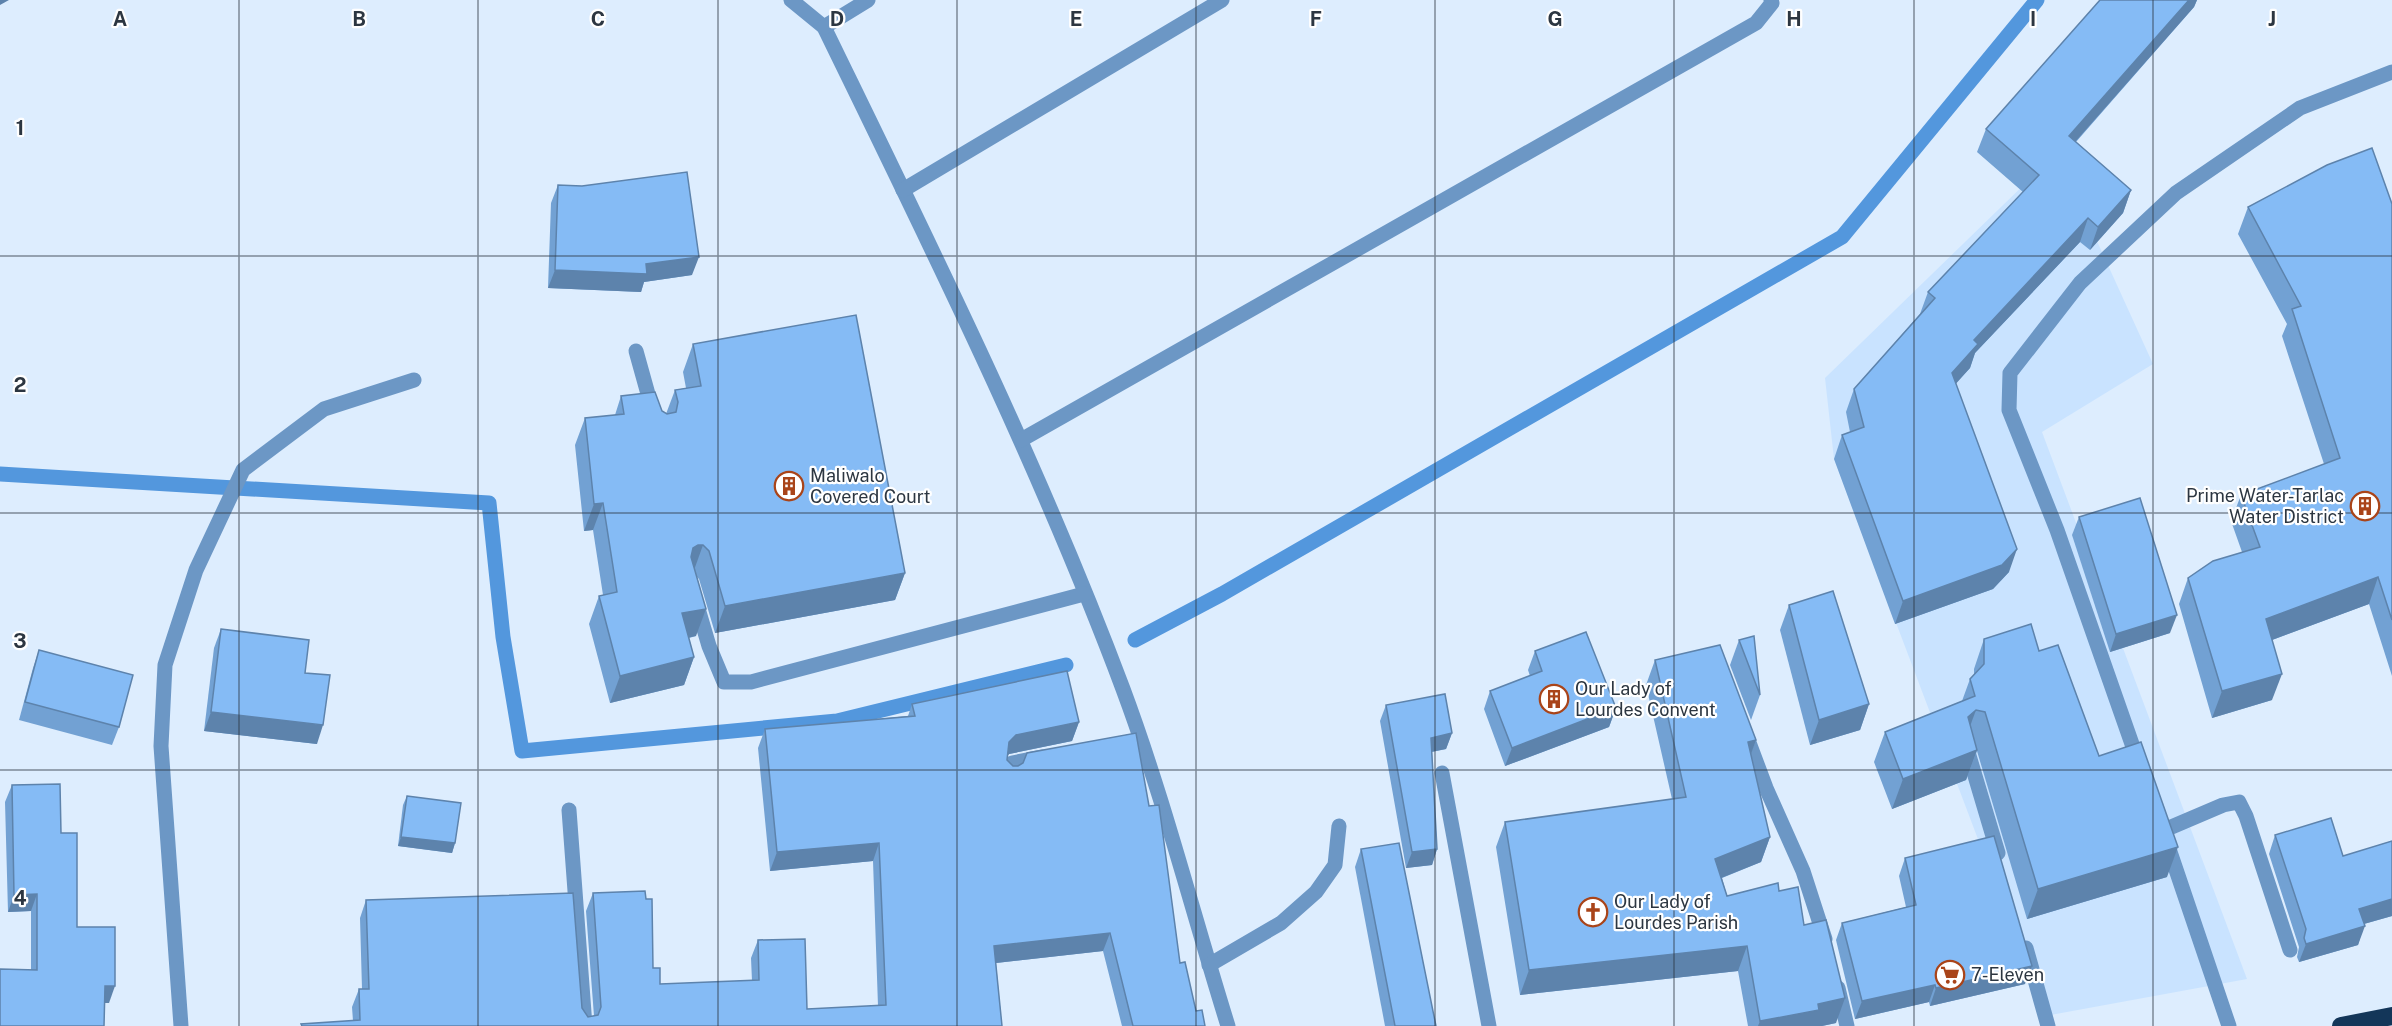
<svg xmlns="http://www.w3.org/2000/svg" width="2392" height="1026" font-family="'Public Sans',sans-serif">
<rect width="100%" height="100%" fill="#ddedfe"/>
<polygon fill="#c9e3ff" points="2069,141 2060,160 2153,364 2042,432 2247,979 2045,1016 1834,459 1825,378"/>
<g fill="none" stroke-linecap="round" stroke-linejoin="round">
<g stroke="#5397dd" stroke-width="15">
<polyline points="0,474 489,503 503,637 522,751 837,721 1066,665"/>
<polyline points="1135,640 1222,594 1842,237 2037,0"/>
</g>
<g stroke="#6c97c5" stroke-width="15">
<path d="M791,0L824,27C930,245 1038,462 1123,689C1164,799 1193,914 1228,1026"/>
<polyline points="824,27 868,0"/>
<polyline points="903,190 1222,0"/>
<polyline points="636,351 653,412"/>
<polyline points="1021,440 1756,23 1772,3 1771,0"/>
<polyline points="696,602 709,646 724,682 751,682 1084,594"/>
<polyline points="1745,732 1766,788 1803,871 1825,939"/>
<polyline points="1967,749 1998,853"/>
<polyline points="2139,764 2057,530 2009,410 2010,373 2080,283 2176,193 2300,108 2392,72"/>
<polyline points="1442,773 1489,1026"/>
<polyline points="1009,775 1012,763 1042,757"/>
<polyline points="569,810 585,1026"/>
<polyline points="2162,831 2223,805 2239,802 2246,816 2290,950"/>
<polyline points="2167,843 2229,1026"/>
<polyline points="2026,948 2048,1026"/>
<polyline points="1209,965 1281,923 1316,892 1335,865 1339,826"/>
<polyline points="1838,988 1847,1026"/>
<polyline points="181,1026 161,746 165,665 196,570 243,470 324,409 414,380"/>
</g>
<polyline stroke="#133659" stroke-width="18" points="2341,1026 2392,1016"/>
</g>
<g fill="#72a1d3">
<polygon points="2100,0 2197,0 2194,7 2076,142 2131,190 2123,213 2090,250 2080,242 1975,353 1970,368 1956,383 2009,572 1993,589 1895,624 1834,459 1842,435 1850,432 1846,412 1854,389 1920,314 1928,292 2023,192 1977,152 1986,129"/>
<polygon points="558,185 692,275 644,282 641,292 548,288 551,203"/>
<polygon points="2392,204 2392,676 2369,604 2272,640 2272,700 2212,718 2179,604 2188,578 2242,552 2231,521 2241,495 2324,464 2282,336 2287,324 2238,234 2248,207"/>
<polygon points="693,344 905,573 895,600 715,633 699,579 696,576 696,636 689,638 694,657 684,685 610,703 589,624 599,596 603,595 593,530 584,531 575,445 585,418 615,415 621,396 666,414 675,390 686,388 683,372"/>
<polygon points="2079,517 2170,633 2110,652 2072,535"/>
<polygon points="1789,605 1869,704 1860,730 1810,745 1780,630"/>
<polygon points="221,629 305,673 317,744 204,731 214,648"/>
<polygon points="1984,639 2039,651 2167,877 2027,919 1977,751 1966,780 1892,809 1874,762 1885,732 1962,701 1970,679 1974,675 1974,669"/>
<polygon points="1739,640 1760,695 1751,720 1730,665"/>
<polygon points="39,650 119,727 112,745 19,720 33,668"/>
<polygon points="1535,651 1616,708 1609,727 1505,766 1484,709 1490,691 1530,676 1528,670"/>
<polygon points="1655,660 1756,740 1751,753 1770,837 1761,862 1722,878 1727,896 1779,891 1804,925 1836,1023 1822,1026 1748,1026 1738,971 1520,995 1496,847 1505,822 1672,799 1646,685"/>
<polygon points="912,704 1079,722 1072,741 1009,754 1007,756 1007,760 1013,766 1149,806 1180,963 1196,1011 1205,1026 1122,1026 1103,951 996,963 1002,1026 301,1026 301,1024 353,1021 352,1007 359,989 362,989 360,918 366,900 582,1008 588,1017 594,1016 586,911 593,893 646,899 653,968 660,984 752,981 751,958 758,940 807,1009 878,1006 873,861 770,871 758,748 765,729 908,716"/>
<polygon points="1386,705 1452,733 1446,749 1432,752 1437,849 1432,865 1406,868 1380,721"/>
<polygon points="12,785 61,833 77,927 109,1003 104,1003 31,970 31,911 8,912 5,802"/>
<polygon points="407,796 455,843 452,853 398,846 403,805"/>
<polygon points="2275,835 2343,856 2392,841 2392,916 2364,924 2358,945 2299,962 2297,957 2299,947 2269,854"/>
<polygon points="1361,849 1436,1026 1385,1026 1355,867"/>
<polygon points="1905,858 2025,984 1930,1006 1929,1002 1855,1019 1836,940 1842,923 1906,907 1899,876"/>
</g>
<g fill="#5d83ac">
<polygon points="0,0 9,0 0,5"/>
<polygon points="2189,0 2197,0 2194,7 2060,159 2069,136"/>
<polygon points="2131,190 2123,213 2090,250 2098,227"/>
<polygon points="2088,218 2080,242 1975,353 1970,368 1944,397 1952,373 1974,340"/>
<polygon points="699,257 692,275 644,282 641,292 548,288 555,270 646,264"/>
<polygon points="603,503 593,530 584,531 594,504"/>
<polygon points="698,545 703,545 693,573 683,576 693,548"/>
<polygon points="2017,549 2009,572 1993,589 1895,624 1903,601"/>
<polygon points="905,573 895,600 715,633 725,606"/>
<polygon points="2378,577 2369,604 2256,646 2266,619"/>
<polygon points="706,609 696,636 672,641 682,613"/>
<polygon points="2177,615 2170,633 2110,652 2116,634"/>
<polygon points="694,657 684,685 610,703 620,676"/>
<polygon points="2282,674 2272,700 2212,718 2222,691"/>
<polygon points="1869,704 1860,730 1810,745 1819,720"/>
<polygon points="1616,708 1609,727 1505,766 1512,748"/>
<polygon points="1976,710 1965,740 1968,717"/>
<polygon points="211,712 323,725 317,744 204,731"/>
<polygon points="1079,722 1072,741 1009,754 1003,761 1009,742 1016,735"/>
<polygon points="1452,733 1446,749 1425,753 1431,738"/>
<polygon points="1756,740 1747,765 1748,742"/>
<polygon points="1977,750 1966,780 1892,809 1903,779"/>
<polygon points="401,837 455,843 452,853 398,846"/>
<polygon points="1770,837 1761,862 1706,884 1715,859"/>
<polygon points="879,843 873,861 770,871 777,852"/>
<polygon points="2178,847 2167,877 2027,919 2038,889"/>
<polygon points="1437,849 1432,865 1406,868 1412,852"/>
<polygon points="37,894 31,911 8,912 14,895"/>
<polygon points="2392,899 2392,916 2353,927 2359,909"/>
<polygon points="2365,926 2358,945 2299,962 2306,944"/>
<polygon points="1110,933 1103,951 987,964 994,946"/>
<polygon points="1747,946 1738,971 1520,995 1529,970"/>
<polygon points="2032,966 2025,984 1930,1006 1936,988"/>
<polygon points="1935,985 1929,1002 1855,1019 1862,1001"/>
<polygon points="105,986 115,986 109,1003 98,1003"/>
<polygon points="1845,998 1836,1023 1822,1026 1758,1026 1760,1021 1818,1004"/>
</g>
<g fill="#85bbf5" stroke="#5d83ac" stroke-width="1.5">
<polygon points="2100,0 2189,0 2069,136 2131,190 2098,227 2088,218 1974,340 1978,344 1952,373 2017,549 2002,565 1903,601 1842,435 1864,427 1854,389 1935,298 1928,292 2039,175 1986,129"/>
<polygon points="2372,148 2392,204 2392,620 2378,577 2266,619 2282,674 2222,691 2188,578 2213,561 2260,547 2241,495 2340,458 2292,309 2301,306 2248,207 2327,165"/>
<polygon points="687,172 699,257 646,264 647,274 555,270 558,185 582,186"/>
<polygon points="856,315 905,573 725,606 709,551 703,545 698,545 693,548 691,557 706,609 682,613 694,657 620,676 599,596 617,592 603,503 594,504 585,418 624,414 621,396 655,392 662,411 667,414 676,412 678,402 675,390 701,386 693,344"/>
<polygon points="2140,498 2177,615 2116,634 2079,517"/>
<polygon points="1833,591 1869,704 1819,720 1789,605"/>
<polygon points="2031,624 2039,651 2058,645 2099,756 2141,742 2178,847 2038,889 1985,712 1976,710 1968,717 1977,750 1903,779 1885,732 1975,696 1970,679 1984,664 1984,639"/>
<polygon points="221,629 309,640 305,673 330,675 323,725 211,712"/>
<polygon points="1586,632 1616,708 1512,748 1490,691 1542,671 1535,651"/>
<polygon points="1754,636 1760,695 1739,640"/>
<polygon points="1720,645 1756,740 1748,742 1770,837 1715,859 1727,896 1778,883 1779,891 1798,887 1804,925 1826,920 1845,998 1818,1004 1819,1010 1760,1021 1747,946 1529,970 1505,822 1686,797 1655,660"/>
<polygon points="39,650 133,675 119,727 25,702"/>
<polygon points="1067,671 1079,722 1016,735 1009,742 1007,760 1013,766 1018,766 1023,763 1027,753 1136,733 1149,806 1159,805 1180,963 1185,962 1196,1011 1202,1010 1205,1026 1133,1026 1110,933 994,946 1002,1026 302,1026 301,1024 360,1020 359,989 369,989 366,900 573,893 582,1008 588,1017 598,1015 601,1007 593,893 645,891 646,899 652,899 653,968 660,968 660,984 759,980 758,940 805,939 807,1009 886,1005 879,843 777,852 765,729 915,716 912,704"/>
<polygon points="1445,694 1452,733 1431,738 1437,849 1412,852 1386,705"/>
<polygon points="60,784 61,833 77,833 77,927 115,927 115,986 105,986 104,1026 0,1026 0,969 37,970 37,894 14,895 12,785"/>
<polygon points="407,796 461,803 455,843 401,837"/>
<polygon points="2331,818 2343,856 2392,841 2392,899 2359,909 2365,926 2306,944 2304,938 2306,929 2275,835"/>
<polygon points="1994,836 2032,966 1936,988 1935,985 1862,1001 1842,923 1916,905 1905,858"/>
<polygon points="1399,843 1436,1026 1395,1026 1361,849"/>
</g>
<path fill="none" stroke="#2c3641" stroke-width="1.5" stroke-opacity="0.55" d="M239,0V1026M478,0V1026M718,0V1026M957,0V1026M1196,0V1026M1435,0V1026M1674,0V1026M1914,0V1026M2153,0V1026M0,256H2392M0,513H2392M0,770H2392"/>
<defs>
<g id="building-ring" transform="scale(1.5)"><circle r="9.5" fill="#fff" stroke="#a94419" stroke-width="1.5"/><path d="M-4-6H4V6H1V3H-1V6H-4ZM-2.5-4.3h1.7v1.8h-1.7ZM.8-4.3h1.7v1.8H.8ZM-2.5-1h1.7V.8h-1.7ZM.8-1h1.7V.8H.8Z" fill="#a94419"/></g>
<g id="church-ring" transform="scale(1.5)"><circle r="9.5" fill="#fff" stroke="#a94419" stroke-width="1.5"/><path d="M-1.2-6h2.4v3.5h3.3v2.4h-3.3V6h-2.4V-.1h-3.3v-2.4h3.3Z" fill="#a94419"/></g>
<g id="supermarket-ring" transform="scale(1.5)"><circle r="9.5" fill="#fff" stroke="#a94419" stroke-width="1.5"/><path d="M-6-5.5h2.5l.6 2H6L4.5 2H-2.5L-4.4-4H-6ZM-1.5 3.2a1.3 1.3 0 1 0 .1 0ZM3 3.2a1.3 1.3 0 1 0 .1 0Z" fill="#a94419"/></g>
</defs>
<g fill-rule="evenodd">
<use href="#building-ring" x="789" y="486"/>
<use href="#building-ring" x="2365" y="506"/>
<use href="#building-ring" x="1554" y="699"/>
<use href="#church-ring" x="1593" y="912"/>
<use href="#supermarket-ring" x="1950" y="975"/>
</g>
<g text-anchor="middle" stroke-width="4.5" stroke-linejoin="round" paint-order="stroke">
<g font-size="18" fill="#2c3641" stroke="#fff" text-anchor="start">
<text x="810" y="482">Maliwalo<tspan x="810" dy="21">Covered Court</tspan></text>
<text x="2344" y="502" text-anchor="end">Prime Water-Tarlac<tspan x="2344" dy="21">Water District</tspan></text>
<text x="1575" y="695">Our Lady of<tspan x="1575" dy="21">Lourdes Convent</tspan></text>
<text x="1614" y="908">Our Lady of<tspan x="1614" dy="21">Lourdes Parish</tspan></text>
<text x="1971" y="981">7-Eleven</text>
</g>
</g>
<g font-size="20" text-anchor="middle" font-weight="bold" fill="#2c3641" stroke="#fff" stroke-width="4.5" stroke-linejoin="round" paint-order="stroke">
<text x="120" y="26">A</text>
<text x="359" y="26">B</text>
<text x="598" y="26">C</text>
<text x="837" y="26">D</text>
<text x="1076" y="26">E</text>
<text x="1316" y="26">F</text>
<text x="1555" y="26">G</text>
<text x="1794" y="26">H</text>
<text x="2033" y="26">I</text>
<text x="2272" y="26">J</text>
<text x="20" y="135">1</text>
<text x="20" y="392">2</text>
<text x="20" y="648">3</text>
<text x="20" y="905">4</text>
</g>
</svg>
